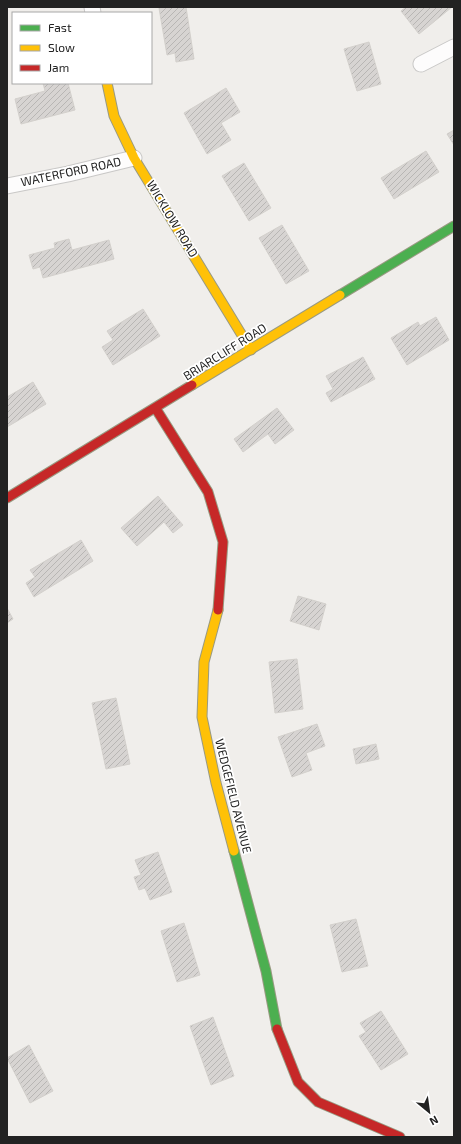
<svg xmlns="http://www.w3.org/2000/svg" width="461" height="1144" font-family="'Exo 2',sans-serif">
<defs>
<pattern id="building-hatch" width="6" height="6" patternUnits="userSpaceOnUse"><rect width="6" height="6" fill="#d7d4d2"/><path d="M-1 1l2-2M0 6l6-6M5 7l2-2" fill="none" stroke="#b8b6b4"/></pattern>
</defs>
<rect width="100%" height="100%" fill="#f0eeeb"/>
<g fill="url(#building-hatch)" stroke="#d3d0cc">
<polygon points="186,7 194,59 176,62 175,53 167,55 159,8"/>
<polygon points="406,7 452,7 419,34 401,11"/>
<polygon points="369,42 381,84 357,91 344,49"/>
<polygon points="43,83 68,83 75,110 21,124 15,99 45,91"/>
<polygon points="226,88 240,112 221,123 231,140 207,154 184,113"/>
<polygon points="454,130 454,145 447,134"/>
<polygon points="426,151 439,172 394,199 381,178"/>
<polygon points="244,163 271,208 249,221 222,176"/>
<polygon points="282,225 309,271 286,284 259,238"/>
<polygon points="69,239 72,250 109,240 114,259 43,278 40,267 33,269 29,255 55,248 54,243"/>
<polygon points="143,309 160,336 113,365 102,347 113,340 107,331"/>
<polygon points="436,317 449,340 407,365 391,338 418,322 420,326"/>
<polygon points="363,357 375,379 331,402 326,393 333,389 326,376"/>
<polygon points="33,382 46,404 7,427 7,397"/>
<polygon points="277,408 294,430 275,444 268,434 243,452 234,439"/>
<polygon points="158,496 183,525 173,533 164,522 137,546 121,528"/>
<polygon points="81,540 93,561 34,597 26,583 35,577 30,570"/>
<polygon points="298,596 326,604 319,630 290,621"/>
<polygon points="7,608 13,619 7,623"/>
<polygon points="297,659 303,709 275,713 269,662"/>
<polygon points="116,698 130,764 106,769 92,703"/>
<polygon points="317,724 325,746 306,753 312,770 292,777 278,737"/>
<polygon points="376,744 379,759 356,764 353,749"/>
<polygon points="158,852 172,892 150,900 145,888 139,890 134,877 141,875 135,860"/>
<polygon points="356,919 368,966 342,972 330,925"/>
<polygon points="184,923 200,975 177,982 161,931"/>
<polygon points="381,1011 408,1054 381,1070 359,1036 366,1032 360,1023"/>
<polygon points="213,1017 234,1076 211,1085 190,1026"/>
<polygon points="29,1045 53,1091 30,1103 7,1058"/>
</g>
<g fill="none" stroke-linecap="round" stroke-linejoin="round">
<g stroke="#c9c8c7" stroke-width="17">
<g id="street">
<polyline points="92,7 93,13"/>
<polyline points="421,64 454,47"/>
<polyline points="7,186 68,174 134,158"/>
</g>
</g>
<g stroke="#999a82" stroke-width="11">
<g id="fast">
<polyline points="340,295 454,226"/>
<polyline points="234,851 266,971 277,1029"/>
</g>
</g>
<g stroke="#999a82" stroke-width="11">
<g id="slow">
<polyline points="107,83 114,116 134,158 251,350"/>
<polyline points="192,385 340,295"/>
<polyline points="218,610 204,662 202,717 216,783 234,851"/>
</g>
</g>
<g stroke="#999a82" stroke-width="11">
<g id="jam">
<polyline points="156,409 208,492 223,542 218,610"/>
<polyline points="7,498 192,385"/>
<polyline points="277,1029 298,1082 318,1102 400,1137"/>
</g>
</g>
<use href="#street" stroke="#fdfcfc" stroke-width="15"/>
<use href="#fast" stroke="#4caf50" stroke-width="9"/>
<use href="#slow" stroke="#ffc107" stroke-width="9"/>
<use href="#jam" stroke="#c62828" stroke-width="9"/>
</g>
<g text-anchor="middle" stroke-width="3.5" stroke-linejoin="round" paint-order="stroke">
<g font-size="12" fill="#222" stroke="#fff">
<text transform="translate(71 172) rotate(-12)" y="4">WATERFORD ROAD</text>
<text transform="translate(172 219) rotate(59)" y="4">WICKLOW ROAD</text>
<text transform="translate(225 352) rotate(-32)" y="4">BRIARCLIFF ROAD</text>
<text transform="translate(233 796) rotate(76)" y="4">WEDGEFIELD AVENUE</text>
</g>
</g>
<rect width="461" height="1144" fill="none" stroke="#222222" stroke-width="16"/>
<rect x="12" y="12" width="140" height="72" fill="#ffffff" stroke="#a7a7a7"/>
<rect x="20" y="25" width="20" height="6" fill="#4caf50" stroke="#a7a7a7"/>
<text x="48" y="32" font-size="12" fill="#222222">Fast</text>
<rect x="20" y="45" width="20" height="6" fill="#ffc107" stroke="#a7a7a7"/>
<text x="48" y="52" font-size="12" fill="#222222">Slow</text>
<rect x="20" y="65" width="20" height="6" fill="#c62828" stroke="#a7a7a7"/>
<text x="48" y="72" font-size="12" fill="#222222">Jam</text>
<g transform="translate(429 1112) rotate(151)" stroke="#ffffff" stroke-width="3" paint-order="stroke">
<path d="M0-3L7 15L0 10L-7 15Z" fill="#222222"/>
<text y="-6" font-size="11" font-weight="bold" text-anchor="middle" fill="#222222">N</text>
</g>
</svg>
